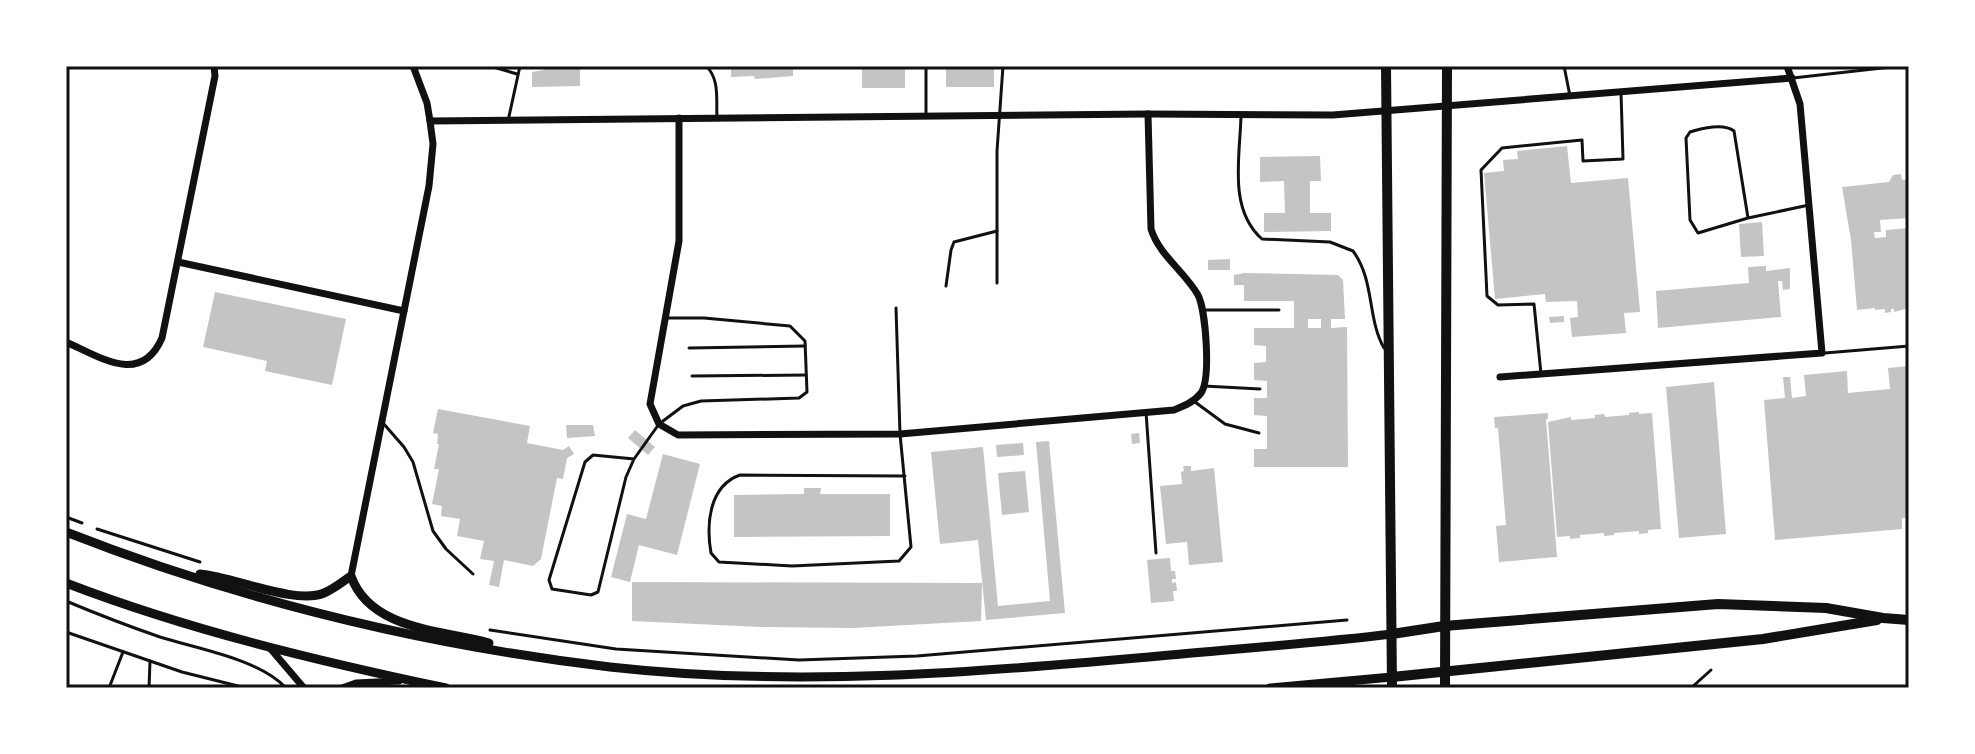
<svg xmlns="http://www.w3.org/2000/svg" width="1975" height="754" font-family="'PT Sans Narrow',sans-serif">
<rect width="100%" height="100%" fill="#fff"/>
<g fill="#c4c4c4" fill-rule="evenodd">
<polygon points="544,66 580,66 580,86 532,87 532,72 544,70"/>
<polygon points="731,66 793,66 793,76 755,79 754,76 731,77"/>
<rect x="862" y="66" width="43" height="22"/>
<rect x="946" y="66" width="48" height="21"/>
<polygon points="1567,146 1571,183 1628,178 1640,312 1624,313 1626,333 1572,337 1570,318 1578,317 1577,301 1546,302 1545,294 1495,299 1484,173 1504,171 1503,160 1518,159 1517,151"/>
<polygon points="1320,156 1321,181 1310,181 1310,213 1331,213 1331,231 1264,232 1264,213 1285,213 1284,181 1260,182 1260,157"/>
<polygon points="1901,174 1902,180 1909,179 1909,218 1880,220 1881,232 1874,232 1875,238 1886,237 1886,230 1909,228 1909,308 1894,312 1894,309 1891,309 1891,312 1885,313 1885,309 1875,310 1875,308 1857,310 1851,240 1842,187 1889,182 1893,175"/>
<polygon points="1762,222 1764,256 1741,257 1739,224"/>
<polygon points="1230,259 1230,270 1208,270 1208,260"/>
<polygon points="1766,266 1766,271 1790,268 1790,289 1783,290 1782,281 1778,281 1781,317 1658,328 1656,291 1749,283 1748,267"/>
<path d="M1244,273L1338,275L1343,280L1345,319H1331V328L1347,327L1348,467H1254V449H1267V416L1254,415V398H1267V381L1254,380V363L1266,362V346L1254,345V328H1294V301H1244V285H1234V275ZM1308,319H1321V328H1308Z"/>
<polygon points="215,292 346,319 332,385 265,371 267,361 203,347"/>
<polygon points="1564,316 1564,322 1550,323 1549,317"/>
<polygon points="1909,366 1909,518 1902,518 1902,529 1775,540 1764,400 1785,398 1783,377 1790,377 1792,398 1806,396 1804,375 1847,371 1848,393 1890,389 1888,368"/>
<polygon points="1714,382 1726,534 1679,538 1666,387"/>
<polygon points="438,409 530,426 527,443 563,450 569,446 574,454 567,458 563,479 557,478 541,559 533,566 504,560 499,587 489,585 494,561 480,559 484,541 457,536 460,519 441,516 442,506 432,504 439,469 434,469 439,444 437,444 438,434 433,433"/>
<polygon points="1639,412 1639,414 1652,413 1661,529 1648,530 1648,533 1639,534 1639,531 1614,533 1614,535 1604,536 1604,533 1580,535 1580,538 1570,539 1570,536 1557,537 1548,422 1571,417 1571,420 1595,418 1595,415 1604,414 1605,417 1629,415 1629,413"/>
<polygon points="1548,413 1548,419 1546,419 1557,557 1499,562 1496,526 1506,525 1498,428 1495,428 1494,417"/>
<polygon points="566,425 593,425 595,436 567,438"/>
<polygon points="635,430 655,447 648,455 628,438"/>
<polygon points="1139,433 1140,443 1132,444 1131,434"/>
<polygon points="1049,441 1065,613 986,620 978,540 940,544 931,452 983,447 998,606 1050,601 1036,442"/>
<polygon points="1023,443 1024,455 997,457 996,445"/>
<polygon points="663,454 700,464 677,555 639,545 630,582 611,577 627,514 646,519"/>
<polygon points="1183,466 1191,466 1191,471 1214,468 1223,562 1189,565 1187,542 1166,544 1160,486 1182,484 1181,472 1184,471"/>
<polygon points="1025,471 1029,512 1002,515 998,473"/>
<polygon points="804,488 821,488 820,494 890,494 890,536 734,537 734,495 804,494"/>
<polygon points="1170,558 1171,571 1175,571 1176,579 1172,579 1172,583 1176,582 1177,591 1173,591 1174,601 1151,603 1147,560"/>
<polygon points="632,582 982,583 981,621 852,628 761,627 632,621"/>
</g>
<g fill="none" stroke-linecap="round" stroke-linejoin="round">
<g stroke="#111" stroke-width="3">
<polyline points="66,517 82,523"/>
<polyline points="97,529 200,562"/>
<path d="M66,601C97,614 128,626 160,637C198,649 259,659 286,688"/>
<polyline points="490,630 616,649 799,660 917,656 1347,620"/>
<polyline points="1691,688 1711,670"/>
</g>
<g stroke="#111" stroke-width="3">
<polyline points="490,66 517,74"/>
<path d="M667,66H706C720,79 716,100 717,118"/>
<polyline points="926,66 926,116"/>
<polyline points="1564,66 1570,96"/>
<polyline points="1793,78 1900,66"/>
<path d="M1241,116C1240,157 1228,209 1262,239L1330,242L1353,251C1375,281 1367,318 1384,348"/>
<polyline points="508,121 520,66"/>
<path d="M1748,218L1734,131C1724,123 1702,128 1690,132L1686,138L1690,220L1698,233L1748,218L1809,205"/>
<polyline points="997,283 997,151 1003,66"/>
<polyline points="946,286 951,250 954,242 997,231"/>
<path d="M896,308L900,434L911,547L899,561L792,566L719,562L711,553C706,524 709,486 740,475L905,476"/>
<polyline points="1203,310 1279,310"/>
<polyline points="689,348 805,346"/>
<polyline points="1825,353 1909,346"/>
<polyline points="1541,374 1534,304 1498,305 1487,296 1481,170 1502,148 1582,140 1583,161 1623,159 1621,92"/>
<polyline points="692,376 806,375"/>
<polyline points="1204,386 1260,389"/>
<polyline points="1195,402 1225,424 1259,433"/>
<polyline points="1146,412 1156,553"/>
<polyline points="383,423 404,447 413,462 433,531 446,549 473,574"/>
<polyline points="634,459 593,455 585,462 549,580 552,589 591,595 598,592 626,477 634,459 659,424 683,406 701,401 799,398 807,392 805,341 790,326 704,318 666,318"/>
<polyline points="66,632 182,672 246,688"/>
<polyline points="109,688 123,652"/>
<polyline points="149,688 150,661"/>
</g>
<g stroke="#111" stroke-width="7">
<polyline points="413,66 427,103 430,121 1148,114 1333,115 1792,78"/>
<path d="M679,118V241L650,404L659,424L678,435L900,434L1174,410C1184,406 1194,402 1201,393C1211,379 1206,311 1198,295C1185,272 1159,255 1151,229L1148,114"/>
<polyline points="178,262 404,311"/>
<path d="M66,342C100,357 141,386 162,338L215,76L214,66"/>
<polyline points="1500,377 1822,353 1800,104 1787,66"/>
<polyline points="351,576 429,186 433,144 430,121"/>
<polyline points="269,647 304,688"/>
<polyline points="342,688 356,683 399,681"/>
</g>
<g stroke="#111" stroke-width="9">
<path d="M66,532C239,600 425,645 610,667C795,688 985,672 1170,655C1244,648 1318,643 1392,634"/>
<path d="M200,574C234,577 295,605 324,593C334,589 342,582 351,576C370,630 442,630 489,643"/>
<path d="M66,583C188,630 318,661 446,688"/>
<polyline points="1270,688 1392,677"/>
</g>
<g stroke="#111" stroke-width="10">
<polyline points="1386,66 1392,688"/>
<polyline points="1392,634 1444,626 1718,604 1826,608 1883,618 1909,620"/>
<polyline points="1392,677 1763,639 1877,620"/>
<polyline points="1445,688 1447,66"/>
</g>
</g>
<rect width="1975" height="754" fill="none" stroke="#ffffff" stroke-width="136"/>
<rect x="68" y="68" width="1839" height="618" fill="none" stroke="#111" stroke-width="3"/>
</svg>
